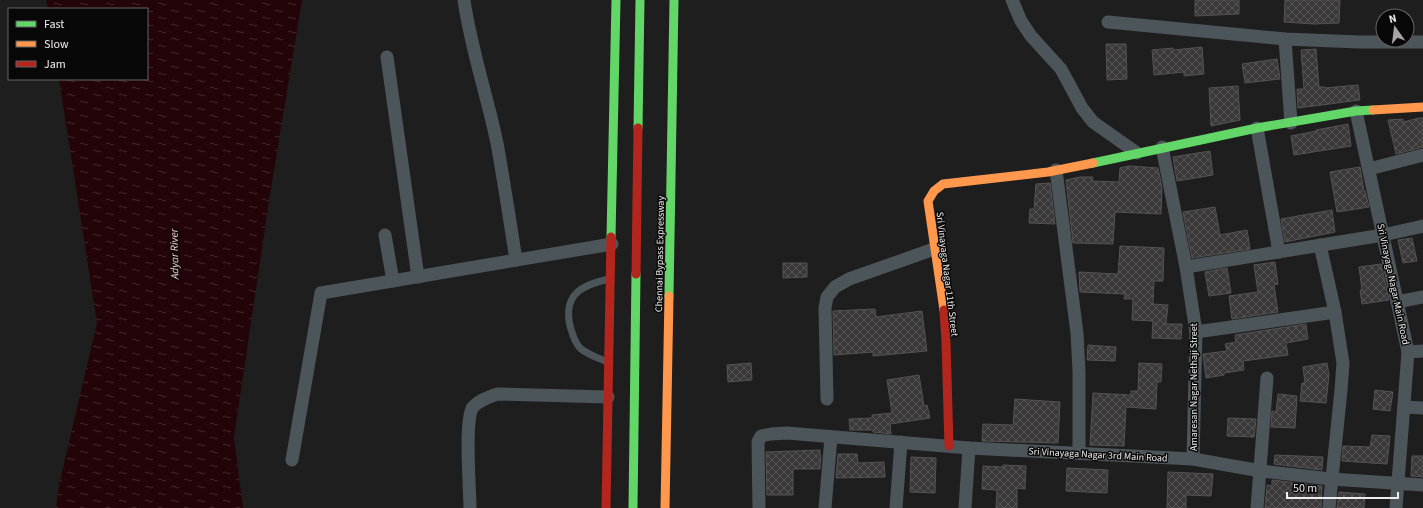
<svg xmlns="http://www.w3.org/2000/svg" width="1423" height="508" font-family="'Source Sans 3',sans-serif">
<defs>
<pattern id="water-ripples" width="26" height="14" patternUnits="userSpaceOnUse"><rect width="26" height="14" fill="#230409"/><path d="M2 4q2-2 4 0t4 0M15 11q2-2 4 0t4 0" fill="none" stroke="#43292d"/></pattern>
<pattern id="building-cross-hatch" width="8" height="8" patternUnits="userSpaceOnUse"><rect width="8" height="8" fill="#3a3838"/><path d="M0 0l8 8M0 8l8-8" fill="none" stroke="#575555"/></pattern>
</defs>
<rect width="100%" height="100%" fill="#1f1e1e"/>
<polygon fill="url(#water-ripples)" points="46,0 302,0 270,195 234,437 243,508 56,508 59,485 97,323 59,79 147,79 147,9 48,9"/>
<g fill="url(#building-cross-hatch)" stroke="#545353">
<polygon points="1195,0 1239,0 1239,14 1195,16"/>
<polygon points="1285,0 1340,0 1339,23 1314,24 1284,22"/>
<polygon points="1106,44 1126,44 1127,79 1107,80"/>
<polygon points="1202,47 1204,74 1184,76 1184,72 1154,75 1152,50 1173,48 1174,50"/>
<polygon points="1316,49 1319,87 1325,87 1325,88 1358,85 1360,100 1298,108 1297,89 1304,89 1301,50"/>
<polygon points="1277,59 1280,79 1245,83 1242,64"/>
<polygon points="1238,86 1240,120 1211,126 1209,88"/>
<polygon points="1419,118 1423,118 1423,147 1396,154 1388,120 1403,119 1403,122"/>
<polygon points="1348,124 1351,146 1294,155 1291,136 1317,131 1316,130"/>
<polygon points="1210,151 1213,175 1177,181 1173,157"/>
<polygon points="1129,166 1158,168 1162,188 1161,214 1115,212 1113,244 1073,243 1066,180 1080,177 1093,177 1092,181 1119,182 1120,168"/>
<polygon points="1360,167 1364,191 1365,191 1369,207 1337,212 1330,172"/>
<polygon points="1050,183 1055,224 1029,223 1030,209 1034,209 1036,184"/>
<polygon points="1215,207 1220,235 1247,230 1250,249 1192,258 1183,212"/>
<polygon points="1332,210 1335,232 1285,242 1281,219"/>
<polygon points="1412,238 1417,261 1403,263 1398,240"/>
<polygon points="1120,246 1164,248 1163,281 1154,281 1153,304 1168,305 1166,324 1182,324 1181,339 1152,338 1153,321 1132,320 1133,299 1124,299 1125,294 1080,292 1079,272 1118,274"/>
<polygon points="1275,262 1278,284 1274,285 1278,312 1232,319 1229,296 1258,292 1254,265"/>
<polygon points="783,263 807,263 807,277 783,278"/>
<polygon points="1381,264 1389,300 1362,304 1360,290 1362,290 1359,267"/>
<polygon points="1227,268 1231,293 1209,296 1205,272"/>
<polygon points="875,309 876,317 922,311 927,351 873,356 873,352 834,355 833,311"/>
<polygon points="1306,324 1308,339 1286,343 1288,355 1243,361 1244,370 1224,373 1224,375 1206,378 1203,354 1227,351 1225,344 1236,342 1235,335"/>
<polygon points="1088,345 1116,347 1115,361 1087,360"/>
<polygon points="751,363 752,380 728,382 727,365"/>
<polygon points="1139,363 1162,364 1161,382 1157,382 1156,409 1126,407 1124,446 1090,445 1093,393 1131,395 1131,391 1138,391"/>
<polygon points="1327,363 1329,375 1326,403 1300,401 1302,383 1305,383 1303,367"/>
<polygon points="919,375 924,406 927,405 930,418 890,424 891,434 873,432 873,430 850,430 849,419 872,418 872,415 892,413 887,380"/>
<polygon points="1375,390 1393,392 1390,411 1373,409"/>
<polygon points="1278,394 1297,396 1295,428 1271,427 1272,411 1276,412"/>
<polygon points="1015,399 1060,402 1058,443 982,441 983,424 1013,425"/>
<polygon points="1228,418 1256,419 1254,437 1227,436"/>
<polygon points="1372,435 1390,436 1387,464 1342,461 1343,446 1370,447"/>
<polygon points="820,450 820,455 821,455 820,469 793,469 793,495 767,495 766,452"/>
<polygon points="838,454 857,454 858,463 884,462 885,477 836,478"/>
<polygon points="1275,455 1323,457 1322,470 1274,464"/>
<polygon points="1412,456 1423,456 1423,477 1411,476"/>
<polygon points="911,457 936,458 935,493 910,492"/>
<polygon points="1003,465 1026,466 1025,489 1017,488 1017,508 996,508 997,490 982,489 983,466 1003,467"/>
<polygon points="1067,468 1108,470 1107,493 1066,491"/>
<polygon points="1168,472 1213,474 1211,496 1186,495 1186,508 1167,508"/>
<polygon points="1272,480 1322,486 1321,508 1265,508 1267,485 1272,486"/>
<polygon points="1339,492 1365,494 1364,508 1337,508"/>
</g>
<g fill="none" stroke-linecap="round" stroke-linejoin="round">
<path stroke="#4c5559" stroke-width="7" d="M608,362C598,358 588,355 580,348C575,343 572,333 570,326C563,294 582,285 609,279"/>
<g stroke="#4c5559" stroke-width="13">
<path d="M464,0C471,49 487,95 497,143C504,182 510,221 516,260"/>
<polyline points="1012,0 1021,21 1031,36 1061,69 1082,108 1093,122 1137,153"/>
<polyline points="1108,22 1285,39 1359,42 1423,42"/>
<polyline points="1285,39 1291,123"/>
<polyline points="387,57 418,277"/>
<polyline points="1356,111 1408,352 1396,508"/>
<polyline points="1257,128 1279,252"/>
<polyline points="1162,147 1186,267 1196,332 1193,459"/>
<polyline points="1369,169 1423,155"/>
<polyline points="1056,170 1077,333 1079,371 1079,453"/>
<polyline points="385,235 393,281"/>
<polyline points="1320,245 1335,312 1343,363 1341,390 1329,508"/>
<polyline points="1186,267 1383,235 1423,226"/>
<polyline points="1397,302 1423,297"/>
<polyline points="1196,332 1335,312"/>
<polyline points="1408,352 1423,351"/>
<polyline points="827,399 825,308 827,297 835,287 849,279 934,249"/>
<polyline points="1404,407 1423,408"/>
<polyline points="292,460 321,293 612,244"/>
<path d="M470,508C470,490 464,419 473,407C479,400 489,397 497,394L608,397"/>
<polyline points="759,508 758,442 761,436 771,434 787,433 969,448 1193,459 1261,471 1331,479 1423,485"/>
<polyline points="825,508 831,437"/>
<polyline points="896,508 901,442"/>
<polyline points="965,508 969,448"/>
<polyline points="1257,508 1267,378"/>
</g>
<g stroke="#63d668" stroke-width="9">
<polyline points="638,128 640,0"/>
<polyline points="1093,163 1257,128 1356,111 1373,110"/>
<polyline points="611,237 616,0"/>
<polyline points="669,296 674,0"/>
<polyline points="633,508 636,274"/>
</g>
<g stroke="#ff974d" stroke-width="9">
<polyline points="1373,110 1423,107"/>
<polyline points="944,310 928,201 934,191 943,184 1048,172 1093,163"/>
<polyline points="665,508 669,296"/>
</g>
<g stroke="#b3261e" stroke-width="9">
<polyline points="636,274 638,128"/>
<polyline points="944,310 946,342 949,446"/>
<polyline points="606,508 611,237"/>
</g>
</g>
<g text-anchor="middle" stroke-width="3" stroke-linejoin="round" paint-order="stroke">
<g font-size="10" fill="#eeecec" stroke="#090808">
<text transform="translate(659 254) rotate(-89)" y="4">Chennai Bypass Expressway</text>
<text transform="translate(948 274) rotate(83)" y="4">Sri Vinayaga Nagar 11th Street</text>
<text transform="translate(1394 284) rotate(78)" y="4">Sri Vinayaga Nagar Main Road</text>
<text transform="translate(1193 387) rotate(-90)" y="4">Amaresan Nagar Nethaji Street</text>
<text transform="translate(1098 454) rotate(3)" y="4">Sri Vinayaga Nagar 3rd Main Road</text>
</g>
<g font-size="11" font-style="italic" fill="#facbce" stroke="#090808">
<text transform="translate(174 254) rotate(-91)" y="4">Adyar River</text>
</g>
</g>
<rect x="8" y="8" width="140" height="72" fill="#090808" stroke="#656363"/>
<rect x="16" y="21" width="20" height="6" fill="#63d668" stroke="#656363"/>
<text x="44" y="28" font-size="12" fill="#eeecec">Fast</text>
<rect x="16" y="41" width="20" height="6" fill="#ff974d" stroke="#656363"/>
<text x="44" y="48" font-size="12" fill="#eeecec">Slow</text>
<rect x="16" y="61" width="20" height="6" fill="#b3261e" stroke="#656363"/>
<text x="44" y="68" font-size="12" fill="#eeecec">Jam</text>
<g transform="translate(1395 28) rotate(346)"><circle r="19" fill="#090808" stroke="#656363"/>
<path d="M0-3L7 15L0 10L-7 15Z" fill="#a6a4a4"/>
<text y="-6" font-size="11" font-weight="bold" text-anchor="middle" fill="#eeecec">N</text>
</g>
<path d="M1287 492v6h111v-6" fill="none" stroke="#eeecec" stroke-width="2"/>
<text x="1293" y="492" font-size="12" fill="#eeecec" stroke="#090808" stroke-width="3" paint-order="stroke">50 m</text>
</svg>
